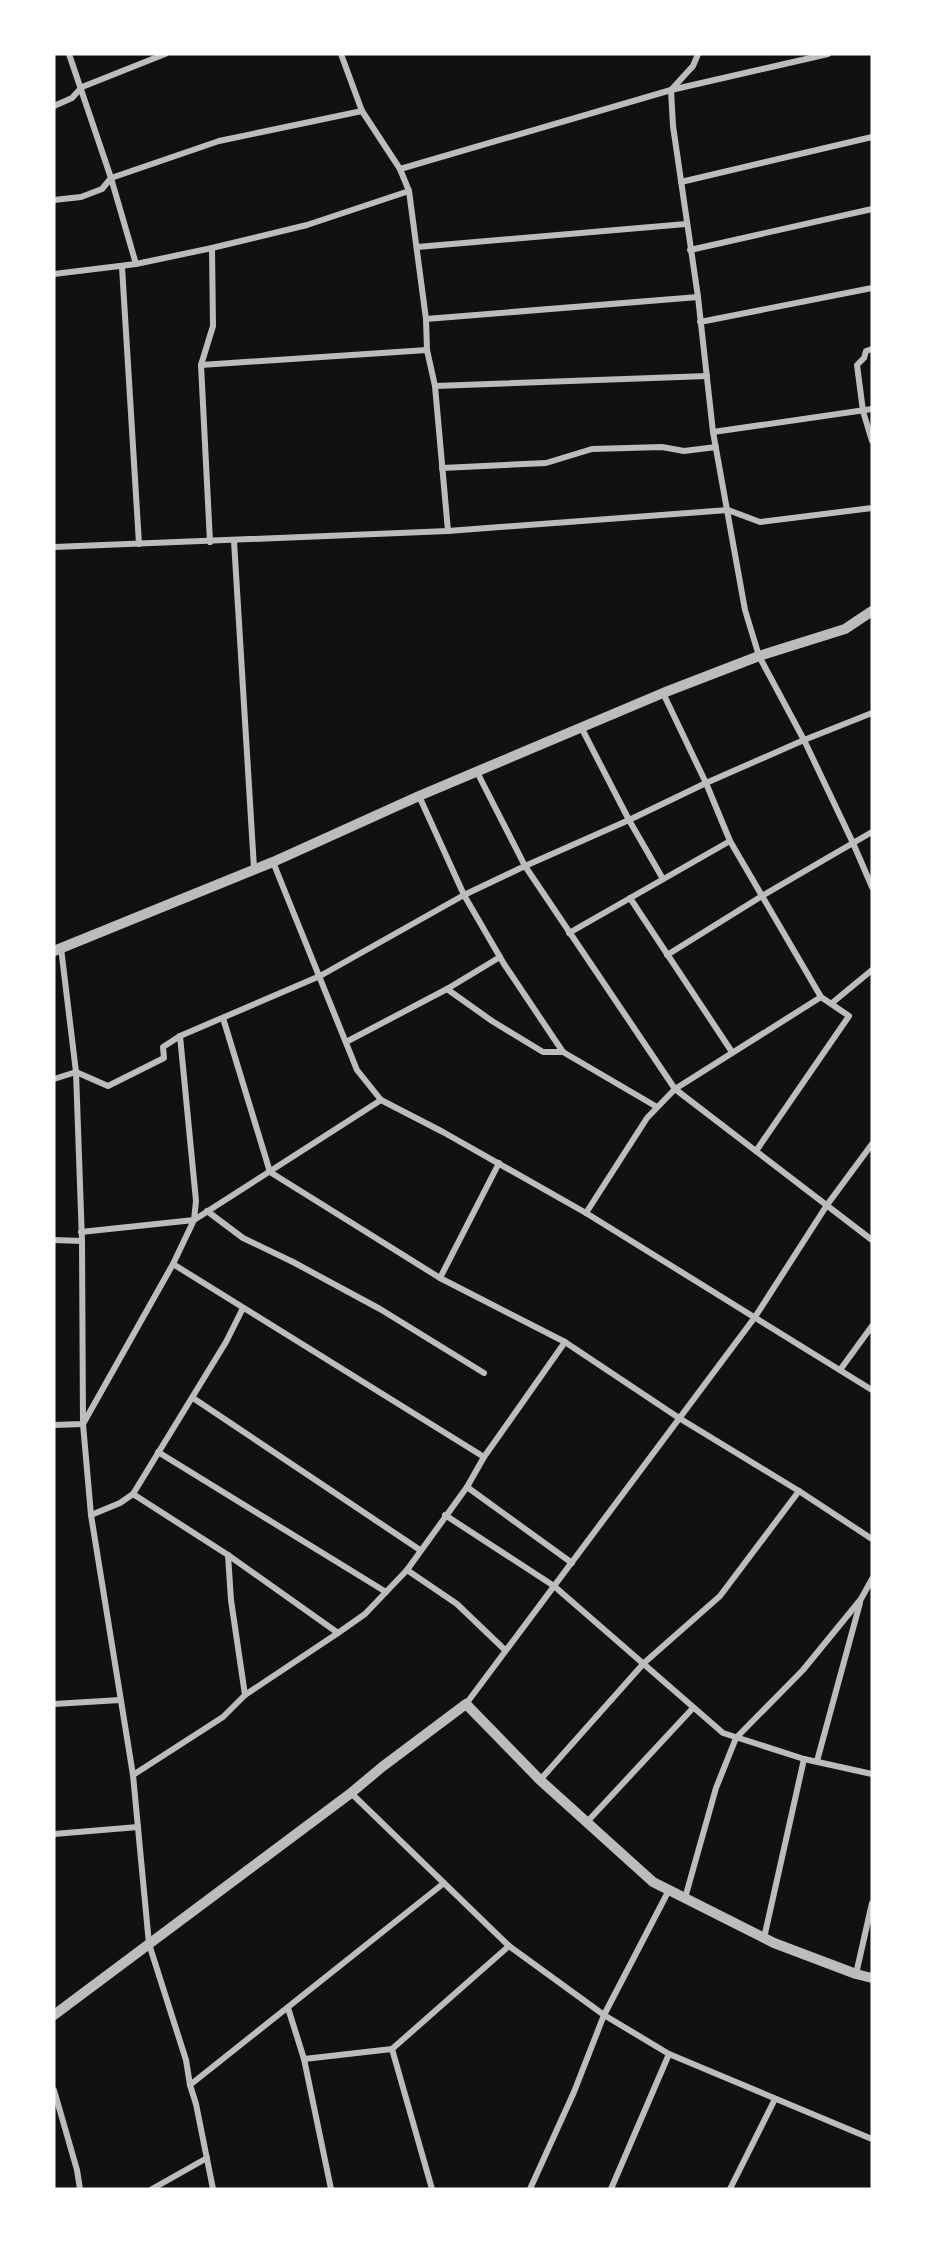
<svg xmlns="http://www.w3.org/2000/svg" width="926" height="2243" font-family="Arial,sans-serif">
<rect width="100%" height="100%" fill="#111"/>
<g fill="none" stroke-linecap="round" stroke-linejoin="round">
<g stroke="#bcbcbc" stroke-width="6">
<polyline points="69,54 111,178 136,264"/>
<polyline points="341,54 362,111 400,169 409,191 426,319 427,350 435,386 448,531"/>
<polyline points="698,54 693,66 671,90 673,126 698,297 713,432 745,610 759,656 804,740 853,843 872,832"/>
<polyline points="54,106 72,98 82,87 165,54"/>
<polyline points="400,169 671,90 828,54"/>
<polyline points="681,182 872,137"/>
<polyline points="54,200 81,197 102,189 111,178 219,141 362,111"/>
<polyline points="417,247 686,224"/>
<polyline points="690,250 872,209"/>
<polyline points="122,267 139,544"/>
<polyline points="54,274 136,264 212,248 307,225 409,191"/>
<polyline points="426,319 698,297"/>
<polyline points="700,322 872,288"/>
<polyline points="872,349 866,351 864,358 857,365 863,411 872,441"/>
<polyline points="201,365 427,350"/>
<polyline points="435,386 707,376"/>
<polyline points="713,432 872,409"/>
<polyline points="442,468 546,463 592,449 662,447 684,451 716,447"/>
<polyline points="234,541 254,868"/>
<polyline points="210,542 201,365 213,326 212,248"/>
<polyline points="54,547 448,531 728,510 760,522 872,508"/>
<polyline points="663,693 706,783 730,841 821,997 849,1016 756,1151"/>
<polyline points="581,727 629,820 663,879"/>
<polyline points="477,772 525,866 675,1089 872,1240"/>
<polyline points="419,796 464,895 504,964 563,1052 657,1107"/>
<polyline points="273,862 357,1070 381,1100 443,1132 586,1213 872,1390"/>
<polyline points="630,898 732,1052"/>
<polyline points="569,933 730,841"/>
<polyline points="61,948 76,1072 82,1241 83,1424 91,1515 133,1775 149,1944 186,2060 190,2085 196,2104 213,2189"/>
<polyline points="667,955 762,896 853,843 872,887"/>
<polyline points="447,989 492,1021 543,1052 563,1052"/>
<polyline points="832,1003 872,970"/>
<polyline points="223,1018 270,1172 440,1278 565,1342 679,1418 799,1491 872,1539"/>
<polyline points="346,1042 447,989 500,957"/>
<polyline points="54,1079 76,1072 108,1086 164,1058 163,1047 180,1036 320,976 464,895 525,866 629,820 706,783 804,740 872,713"/>
<polyline points="207,1211 243,1238 293,1262 380,1309 484,1373"/>
<polyline points="586,1213 647,1118 675,1089 821,997"/>
<polyline points="81,1232 194,1220 381,1100"/>
<polyline points="54,1240 82,1241"/>
<polyline points="173,1264 484,1457"/>
<polyline points="440,1278 499,1163"/>
<polyline points="840,1370 872,1326"/>
<polyline points="193,1398 420,1550"/>
<polyline points="54,1425 83,1424 173,1264 194,1220 196,1201 180,1036"/>
<polyline points="158,1452 386,1592"/>
<polyline points="467,1487 572,1563"/>
<polyline points="91,1515 120,1503 133,1494 226,1342 243,1308"/>
<polyline points="445,1515 554,1586 723,1733 804,1759 872,1774"/>
<polyline points="228,1555 231,1600 245,1695"/>
<polyline points="407,1570 457,1604 505,1650"/>
<polyline points="338,1633 365,1614 407,1570 467,1487 484,1457 565,1342"/>
<polyline points="54,1704 120,1700"/>
<polyline points="466,1704 755,1317 827,1205 872,1144"/>
<polyline points="817,1761 860,1603"/>
<polyline points="133,1775 223,1717 245,1695 338,1633 228,1555 133,1494"/>
<polyline points="540,1780 644,1663 720,1596 799,1491"/>
<polyline points="351,1793 509,1946 604,2015 669,2054 872,2139"/>
<polyline points="587,1822 693,1708"/>
<polyline points="54,1834 138,1827"/>
<polyline points="685,1898 716,1788 736,1738 803,1670 861,1599 872,1579"/>
<polyline points="764,1938 804,1759"/>
<polyline points="856,1974 872,1903"/>
<polyline points="288,2008 304,2059 331,2189"/>
<polyline points="392,2049 432,2189"/>
<polyline points="304,2059 392,2049 509,1946"/>
<polyline points="190,2085 444,1883"/>
<polyline points="54,2090 77,2170 80,2189"/>
<polyline points="152,2189 207,2158"/>
<polyline points="530,2189 574,2092 604,2015 669,1890"/>
<polyline points="611,2189 669,2054"/>
<polyline points="730,2189 775,2099"/>
</g>
<g stroke="#bcbcbc" stroke-width="10">
<polyline points="54,951 273,862 419,796 663,693 759,656 845,629 872,611"/>
<polyline points="54,2015 351,1793 382,1767 466,1704 540,1780 653,1882 774,1943 856,1974 872,1978"/>
</g>
</g>
<rect width="926" height="2243" fill="none" stroke="#ffffff" stroke-width="111"/>
</svg>
